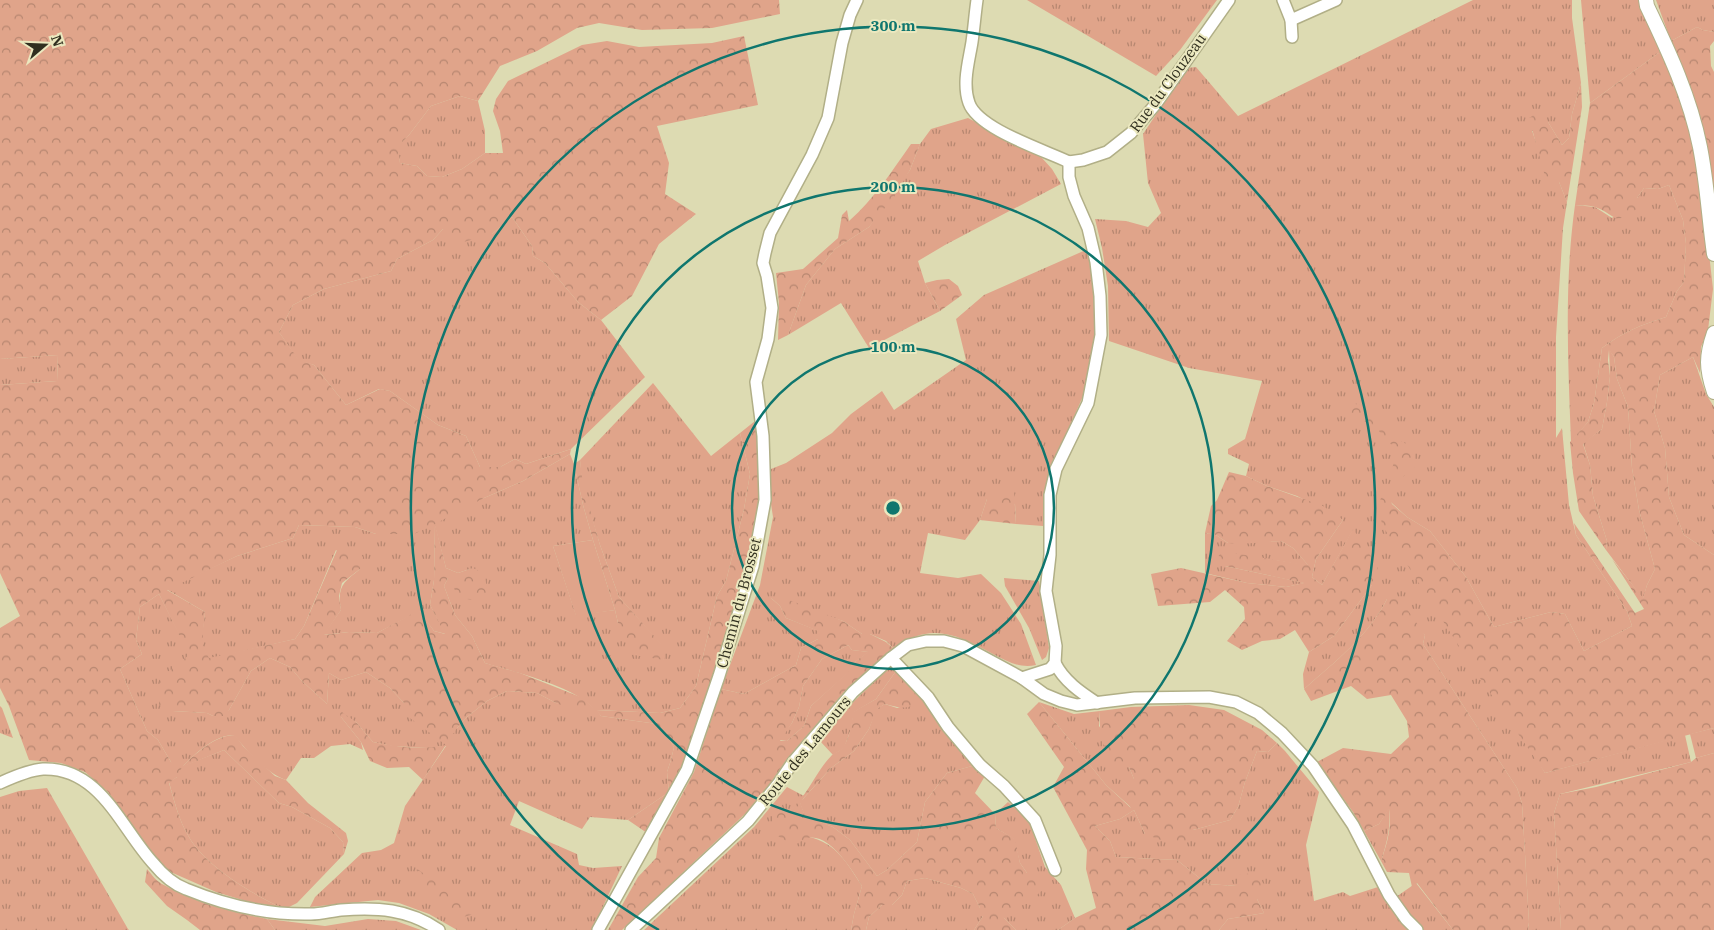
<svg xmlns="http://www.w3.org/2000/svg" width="1714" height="930" font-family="'IBM Plex Serif',serif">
<defs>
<pattern id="grass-tufts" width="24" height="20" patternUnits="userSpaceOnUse" patternTransform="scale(1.25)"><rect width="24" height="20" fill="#e0a48a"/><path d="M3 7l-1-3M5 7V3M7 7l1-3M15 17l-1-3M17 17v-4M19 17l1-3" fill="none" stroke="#b68670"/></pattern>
<pattern id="forest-crowns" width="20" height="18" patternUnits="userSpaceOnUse" patternTransform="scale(1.25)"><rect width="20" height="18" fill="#e0a48a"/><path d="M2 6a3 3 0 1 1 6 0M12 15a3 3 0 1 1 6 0" fill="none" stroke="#b68670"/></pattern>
</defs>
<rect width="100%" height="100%" fill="#dddbb2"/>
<g fill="url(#grass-tufts)">
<polygon points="1027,0 1217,0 1180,50 1156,76"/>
<path d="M1473,0H1572V18L1581,83L1572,114L1569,138L1562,145L1548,122L1532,131L1540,153L1559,182L1567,202L1563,228L1556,337V438L1562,428L1569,505L1576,535L1627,611L1632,626L1584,651L1565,614L1551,612L1494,627L1466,577L1430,531L1407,517L1382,494L1545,773L1685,735L1691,762L1560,794L1554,813L1561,930H1528L1529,922L1522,803L1517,788L1423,644L1425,635L1387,599C1369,635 1335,662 1304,689L1303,674L1309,652L1334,636L1372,585L1353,530L1322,585L1312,577L1316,559L1343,520L1297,496L1267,486L1246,476L1249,464L1228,454V449L1245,439L1262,381L1189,368L1109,341L1108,286L1102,248L1095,219L1126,221L1148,227L1161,213L1148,183L1143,134L1187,68L1196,67L1238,116Z"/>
<polygon points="1581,0 1640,0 1660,52 1590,103"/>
<polygon points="1656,0 1714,0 1714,32 1703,30 1697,27 1671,41"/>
<polygon points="460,96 478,101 485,131 485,153 462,169 442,177 427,176 417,166 400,163 397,146 409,135 431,106"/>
<polygon points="968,118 1042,158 1052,169 1061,184 945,245 918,261 925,283 940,311 869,348 841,303 788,335 806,285 835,249 869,227 910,170 920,144 931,129"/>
<path d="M1669,185L1683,220L1686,244L1684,282L1677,291L1666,317C1641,325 1623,332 1602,348L1594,403L1588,422L1571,442C1568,363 1564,283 1575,205L1595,207L1612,218L1637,198L1644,188L1658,189Z"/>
<polygon points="512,217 532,246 533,256 545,263 578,302 601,320 645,377 571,449 526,464 515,459 500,467 480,467 466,436 438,425 390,391 379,389 346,405 314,365 298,360 279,332 293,305 324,289 391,271 397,259 433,240 443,229 492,234"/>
<path d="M1088,249L1094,292L1096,330L1083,396L1067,433L1050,466L1043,526L1016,524L1015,504L987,499L980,520L965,540L928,533L920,573L958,578L981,574L1001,593L1021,624L1036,665C1020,669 1007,661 993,654C957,634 929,621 894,649L886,641L870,634H862L843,621L771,598L780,606L786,618L819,631L818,639L801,648L796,665L744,694L721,689L760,585L773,517L771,504V469L786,463L832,433L851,414L882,391L894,410L966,360L956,319L984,295Z"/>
<polygon points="1609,349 1614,357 1617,379 1628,407 1632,468 1639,510 1655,569 1647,585 1643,599 1606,550 1607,541 1593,496 1590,465 1583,443 1602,429 1607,402 1610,376"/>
<polygon points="58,355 57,381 0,385 0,359"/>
<polygon points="1693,357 1706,394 1714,407 1714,555 1684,535 1669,497 1665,448 1654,411 1660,375"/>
<path d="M653,383L711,456L740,433L750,474L744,509L726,581L717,596L696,686L680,708L660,713L597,710L601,716L657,724L664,731L674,747L671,760L667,772L669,792L628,820L590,817L582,829L519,801L510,825L577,854L579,865L593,868L622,866L592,930H457L429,914L399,903L378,900L310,907L315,897L362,853L381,850L394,843L405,806L446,746L428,748L392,746L373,742L356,722L341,717L361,742L363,750L350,744L331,746L314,758H301L286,780C265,772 248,752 234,735C215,735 196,753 183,766L224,750L279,803L292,807L330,828L343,842L344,854L297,903L285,909C255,896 205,866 189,837C179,821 174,800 169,782L177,777L171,762L158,740L147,731L120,669L142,654L136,640L140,607L159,594L190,655L173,711L207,713L213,716L229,710L251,671L270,658L290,667L302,681L327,704L329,673L341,680L366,672L390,688L404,703L457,728L467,717L487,701L507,691L537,693L556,703L595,710C577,687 514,672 485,663L472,636L455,615L444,586L448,578L473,568L458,573L446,568L435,526L434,580L430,605L446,634L434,631L419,611L377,633L349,632L323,635L341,610C337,586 343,583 360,569L336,550L304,626L295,639L209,659L201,644L205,612L166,589L237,556L293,538L299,525L355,527L376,534L484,498L523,481L570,454L574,464L583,505L593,540L553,546L576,615L615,610L618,623L664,660L663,647L619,597L600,545L582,485L580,460Z"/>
<polygon points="1205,533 1216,535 1228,543 1281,541 1293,548 1309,566 1274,560 1225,566 1305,583 1286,587 1247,583 1205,573"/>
<polygon points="1004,578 1039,581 1049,648 1046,657 1042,660 1029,628 1005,586"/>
<polygon points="848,645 852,650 869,652 852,664 849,672 811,706 804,726 787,741 779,740 792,723 799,707 803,686 822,659"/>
<path d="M892,666L896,671L876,699L854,712L851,729L844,748L833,755L820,741C841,712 866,689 892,666Z"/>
<path d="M924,699L972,766L947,773L925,802L917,842L887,870L877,876L850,840L833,827L805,817L800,803L789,811L809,837C837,843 848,865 862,886L854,914L851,930H644L754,827L787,787L804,796L802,800L831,768L854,751L869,729L876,709L885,704L897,708Z"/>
<polygon points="1039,702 1074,714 1100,711 1099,726 1129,767 1134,779 1134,810 1145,834 1193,830 1230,820 1238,807 1245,782 1257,751 1268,752 1277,743 1285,751 1319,792 1306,845 1314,901 1343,892 1350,896 1378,887 1410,930 1219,930 1228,919 1264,913 1257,899 1237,886 1207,884 1177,860 1116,857 1110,841 1095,826 1120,819 1134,810 1106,785"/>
<polygon points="0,706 2,708 13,738 0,733"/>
<polygon points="1714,728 1714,753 1696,758 1690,734"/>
<polygon points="47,788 128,929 129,930 0,930 0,797 19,791"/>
<polygon points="1008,802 1029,821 1045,867 1061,885 1075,918 1058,930 1016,930 1004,918 983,916 974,930 866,930 869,917 882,905 892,905 902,895 907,881 925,878 961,888 973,894 980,908 1027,873 1020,863 1014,839 996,828 995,814"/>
<path d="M1389,808C1391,827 1387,843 1381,861L1364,831L1379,824Z"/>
<polygon points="1416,883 1453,930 1424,930 1410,916 1396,897"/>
<polygon points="267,919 325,926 368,919 396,921 421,930 275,930"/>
</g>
<g fill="url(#forest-crowns)" fill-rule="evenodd">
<path d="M0,0H779L780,14L712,28L642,30L599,23L577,28L537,51L500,66L478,101L460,96L431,106L409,135L398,146L400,163L417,166L427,176L442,177L462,169L485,153H503L500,131L493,111L496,99L508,81L582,45L607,41L639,47L712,43L744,36L758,105L657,126L669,163L665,194L696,214L659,244L632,296L601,320L578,302L545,263L533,256L532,246L512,217L492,234L460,243L451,241L443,229L433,240L397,259L391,271L324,289L293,305L279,332L298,359L314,365L346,405L380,389L390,391L438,425L466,436L480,467H500L515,459L526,464L571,449L570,454L523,481L484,498L435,524L446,568L458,573L473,568L484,573L488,593L471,600L459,597L448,578L444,586L455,615L472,636L485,663L520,673L583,698L596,710L660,713L680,708L696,686L717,596L726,581L744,509L750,474L740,433L755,421L759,435V498L744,580L699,723L681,771L647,833L628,820L669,792L667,772L671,760L674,747L664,731L657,724L601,716L596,710L575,711L556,703L537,693L507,691L487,701L467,717L457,728L423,780L409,767L387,768L370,761L361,742L341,717L339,710L356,722L373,742C397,747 422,750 446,745L406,715L404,703L390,688L366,672L341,680L329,673L327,704L302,681L290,667L270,658L251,671L229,710L223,716H213L207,713L173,711L159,705L160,678L189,655L159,594L140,607L136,640L142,654L120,669L147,731L158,740L171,762L182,767C195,754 215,735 235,735L243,746L275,776L286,780L308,803L346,833L348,841L344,854L343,842L330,828L292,807L279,803L224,750L182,767L177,777L169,783C174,800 179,821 189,837C205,866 255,896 285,909L249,902L216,892L166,870L139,837L108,792L85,772L61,763L29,760L9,706L0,688V628L20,616L0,573V385L57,381L58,355L0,359ZM435,524L434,580L430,605L445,634L434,631L419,610L377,633L349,632L324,635L341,610L339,596L342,583L360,569L363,557L351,548L337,550L304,626L295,639L209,658L202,644L205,612L167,590L237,556L293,538L299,525L355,527L376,534H414Z"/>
<polygon points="1697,27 1703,30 1714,32 1714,41 1710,46 1711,66 1714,72 1714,208 1693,98 1671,41"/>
<path d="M1660,52L1676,79L1695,145L1703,199L1713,289L1708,330L1701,347L1700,373L1693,357L1660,375L1654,411L1665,448L1669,497L1684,535L1714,555V728L1545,773L1469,662L1382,525L1379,505L1382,494L1388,493L1392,504L1407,517L1430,531L1466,577L1494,627L1551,612L1565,614L1584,651L1632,626L1627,611L1576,535L1574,523L1635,613L1644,609L1612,559L1643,598L1647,585L1655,569L1639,510L1632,468L1628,407L1617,379L1614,357L1609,350L1608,360L1610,376L1607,402L1602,429L1583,444L1590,465L1593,496L1607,541L1606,550L1579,511L1573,473L1570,442L1588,422L1594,403L1602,348C1623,332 1641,325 1666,317L1677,291L1684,282L1686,244L1683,220L1669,185L1658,189L1644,188L1637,198L1638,208C1612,227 1619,216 1595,207C1590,205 1582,206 1575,205L1590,103Z"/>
<polygon points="1581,83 1582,107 1567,202 1559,182 1546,180 1529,118 1540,111 1542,119 1548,122 1562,145 1569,138 1572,114"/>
<path d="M911,144H920L910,170L893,198L869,227L835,249L806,285L788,335L778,340L779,303L776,273L803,269L838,238L842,215L847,210L849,221C874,199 892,171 911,144Z"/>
<polygon points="949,279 958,286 962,295 940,311 925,283 937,280"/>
<polygon points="1335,402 1365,405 1390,428 1398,439 1411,447 1415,458 1414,468 1404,476 1396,480 1392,469 1397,451 1380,432 1368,422 1356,421 1337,409"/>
<polygon points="580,460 583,485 600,545 619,597 664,647 664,660 634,655 618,623 615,610 593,540 583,505 574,464"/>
<polygon points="1229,472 1246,476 1267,486 1323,506 1343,520 1316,559 1312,577 1322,585 1353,529 1378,567 1372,585 1334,636 1309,652 1295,630 1280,639 1262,641 1242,650 1227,641 1245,619 1244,607 1225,590 1210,602 1158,606 1151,574 1181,568 1247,583 1286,587 1304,583 1225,566 1216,559 1221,553 1233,553 1308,565 1293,548 1281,541 1239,544 1228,543 1216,535 1205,533 1211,506 1217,500"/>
<polygon points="1002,490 1014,490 1016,524 980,520 987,499"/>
<path d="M770,597L792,601L843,621L862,634H870L886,642L894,649L844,692L787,759L767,788L748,811L622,930H608L638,877L656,858L659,838L694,772L721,689L744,694L796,665L801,648L818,639V631L786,618L780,606ZM848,645L852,650L868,652L852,664L848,672L811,706L804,726L787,741H780L792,723L799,707L803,686L822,659Z"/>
<path d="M1387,599H1400L1425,635L1423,644L1517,788L1522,803L1529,922L1528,930H1453L1417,883L1412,887L1409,873L1387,872L1381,861C1387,844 1392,827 1389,809L1379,824L1364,831L1353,812L1317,762L1343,748L1391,754L1409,737L1407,721L1391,695L1367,699L1351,686L1311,701L1304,689C1335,662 1369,635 1387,599Z"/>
<path d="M896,671L924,699C908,710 903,709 885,704L877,709L869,729L854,751L831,768L800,802L805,816L833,827L850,840L877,876L887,870L917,842L925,802L947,773L972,766L985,776L975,793L995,814L996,828L1015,839L1020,863L1027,873H1039L1041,891L1029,903L1014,908L992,910L1004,918L1016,930H974L983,916L991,910L980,908L973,894L961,888L925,878L907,881L902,895L892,905H882L869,917L866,930H851L854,914L862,886C853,872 830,833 808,838C803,839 798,843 794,846L778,836L772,820L778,808L789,811C808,796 815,772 832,755C836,752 842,750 844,746C850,736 852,723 853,712L876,699Z"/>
<path d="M1039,702L1106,785L1131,808L1124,797L1134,779L1129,767L1113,764C1102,742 1099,736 1100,711L1131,707L1189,705L1224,710L1262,730L1277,743L1268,752L1257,751L1245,782L1238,807L1230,820L1193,830L1188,841L1171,844L1145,834L1134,810L1120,819L1095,826L1110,841L1116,857L1177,860L1207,884L1237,886L1238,875L1253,873L1265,885L1257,899L1264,913L1228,919L1219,930H1058L1075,918L1096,908L1086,869L1087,850L1053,787L1064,767L1027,714Z"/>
<polygon points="1714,753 1714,930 1561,930 1554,813 1560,794 1596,787 1691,762 1696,758"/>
<polygon points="416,868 478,913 463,917 436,902 422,889"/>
<path d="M147,869C152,875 157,882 164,885C195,903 232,912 267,919L275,930H200L187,920L167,906L145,882Z"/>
</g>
<polygon fill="#e0a48a" points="593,540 615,610 576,616 553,546"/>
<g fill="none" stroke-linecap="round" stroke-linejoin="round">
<g stroke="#b1af87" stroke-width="14">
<g id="minor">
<path d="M977,0C975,14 974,28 972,42C969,61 962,83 969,103C978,129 1044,150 1069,162"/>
<polyline points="1283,0 1291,20 1292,37"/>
<polyline points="1291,20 1336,0"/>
<polyline points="1069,162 1083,160 1107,152 1131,133 1155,105 1229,0"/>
<polyline points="891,658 928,697 948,727 980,765 1004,786 1035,820 1055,870"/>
<path d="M1055,663C1064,681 1080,692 1097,703"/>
<polyline points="1022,678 1050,669 1055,663 1056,646 1046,591 1050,555 1050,495 1056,469 1088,403 1101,335 1100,296 1096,262 1088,228 1074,196 1069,177 1069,162"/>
<path d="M0,783C13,777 29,770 43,769C100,767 121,828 153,863C162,874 172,884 186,889C225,905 268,915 311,914C321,914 331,911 341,910C377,907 408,909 439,930"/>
<polyline points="598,930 687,770 719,676 753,566 765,500 763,436 756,382 768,339 772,308 767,276 763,263 765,253 770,233 812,155 828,118 842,43 850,15 857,0"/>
<polyline points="631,930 748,821 778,784 793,762 853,692 891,658 908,645 926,641 944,641 963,646 1022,678 1044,694 1061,701 1077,705 1135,698 1209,697 1236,702 1258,713 1282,733 1313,766 1353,825 1389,895 1406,919 1417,930"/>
</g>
</g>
<g stroke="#b1af87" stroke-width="16">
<g id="tertiary">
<path d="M1646,0L1647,6C1669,52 1690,97 1700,147C1707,182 1709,219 1714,254"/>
<path d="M1714,333C1706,356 1706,368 1714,392"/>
</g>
</g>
<use href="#minor" stroke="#fff" stroke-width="11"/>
<use href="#tertiary" stroke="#fff" stroke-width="14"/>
</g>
<g fill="none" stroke="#0f766e" stroke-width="2.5">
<circle cx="893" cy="508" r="161"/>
<circle cx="893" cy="508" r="321"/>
<path d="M659 930A482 482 0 1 1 1127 930"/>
</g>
<g text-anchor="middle" stroke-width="4" stroke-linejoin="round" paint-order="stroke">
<g font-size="15" fill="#302f1f" stroke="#ebe8bf">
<text transform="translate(1168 83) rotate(-54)" y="5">Rue du Clouzeau</text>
<text transform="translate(739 603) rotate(-75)" y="5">Chemin du Brosset</text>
<text transform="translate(805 751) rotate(-51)" y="5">Route des Lamours</text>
</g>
</g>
<circle cx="893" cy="508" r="8" fill="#0f766e" stroke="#ebe8bf" stroke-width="2.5"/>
<g font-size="15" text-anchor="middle" font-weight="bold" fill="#0f766e" stroke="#ebe8bf" stroke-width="4" stroke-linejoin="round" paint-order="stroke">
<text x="893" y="31">300 m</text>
<text x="893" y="192">200 m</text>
<text x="893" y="352">100 m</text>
</g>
<g transform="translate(45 45) rotate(71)" stroke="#ebe8bf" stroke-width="4" paint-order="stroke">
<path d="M0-4L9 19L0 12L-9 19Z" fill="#302f1f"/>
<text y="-8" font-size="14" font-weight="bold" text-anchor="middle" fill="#302f1f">N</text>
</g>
</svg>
